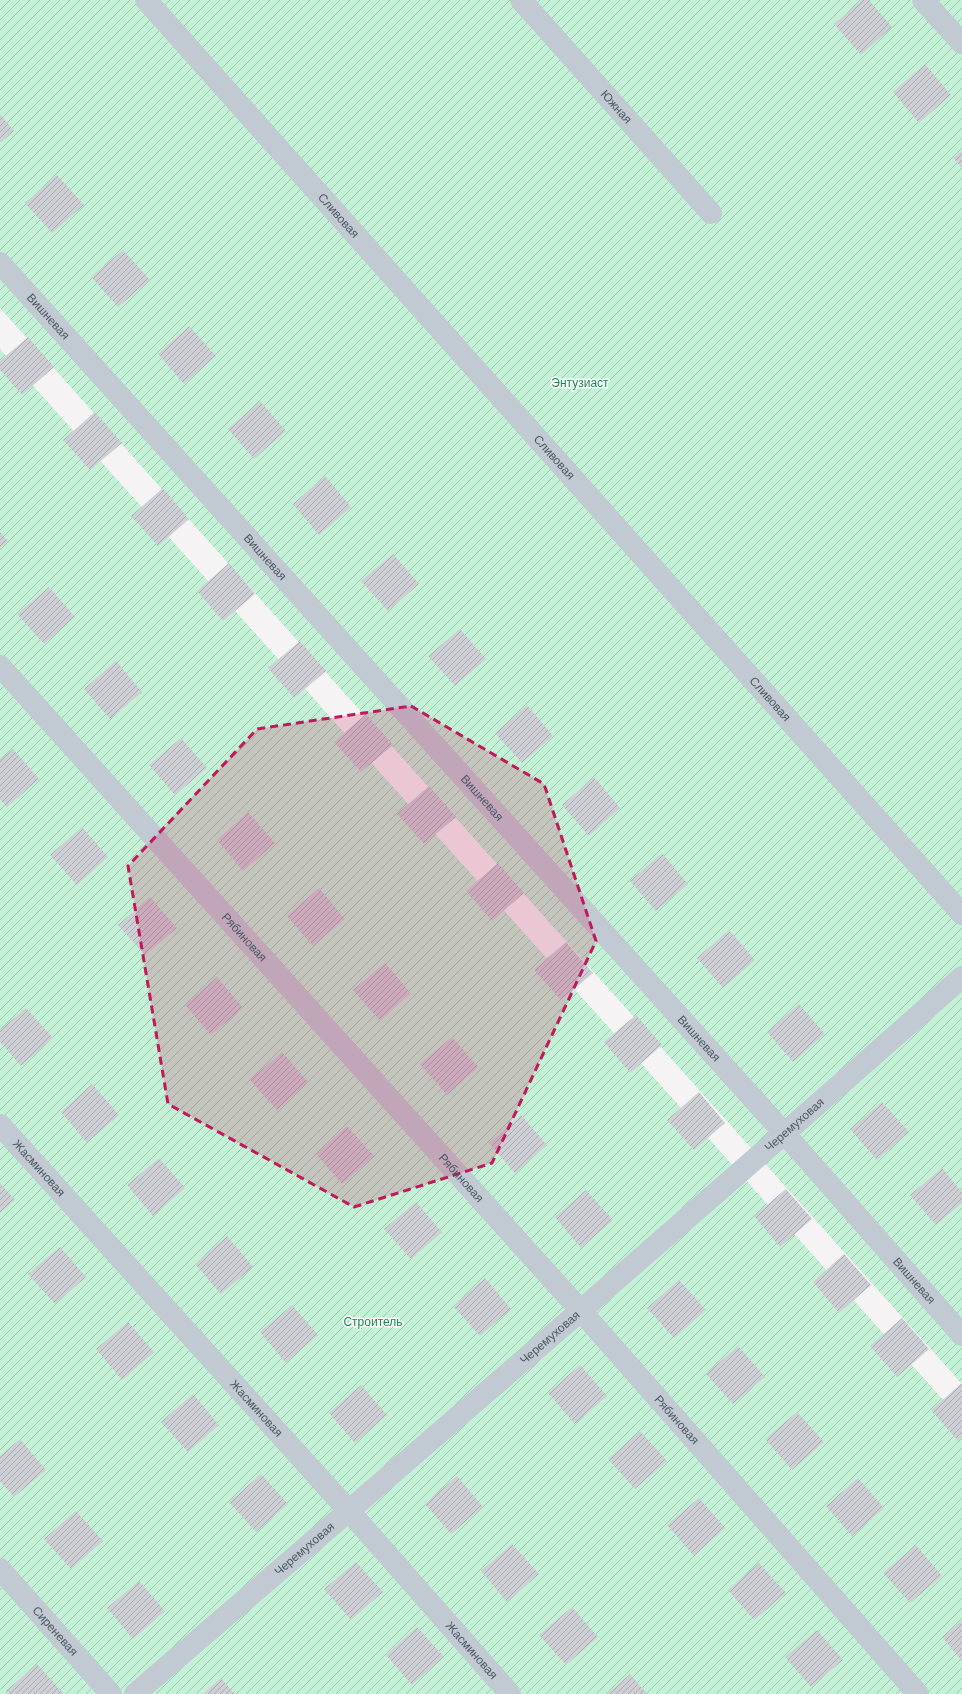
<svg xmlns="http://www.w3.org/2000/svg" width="962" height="1694" font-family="'Work Sans',sans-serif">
<defs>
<pattern id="garden-furrows" width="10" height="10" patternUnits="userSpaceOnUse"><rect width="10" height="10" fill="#c3f1d5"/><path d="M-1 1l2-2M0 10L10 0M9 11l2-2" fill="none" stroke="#a0c6b0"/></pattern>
<pattern id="building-hatch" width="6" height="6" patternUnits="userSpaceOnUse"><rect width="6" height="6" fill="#cdcfd5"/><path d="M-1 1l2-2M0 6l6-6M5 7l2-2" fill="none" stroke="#a8abb0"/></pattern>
</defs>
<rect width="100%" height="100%" fill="#f5f3f3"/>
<g fill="url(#garden-furrows)">
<polygon points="0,0 962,0 962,1384 0,308"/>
<polygon points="0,349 962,1421 962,1694 0,1694"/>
</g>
<g fill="url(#building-hatch)">
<polygon points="862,0 869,0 892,27 861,55 834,24"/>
<polygon points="925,64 951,95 919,123 893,92"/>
<polygon points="0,114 14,131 0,143"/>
<polygon points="962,151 962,168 953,158"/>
<polygon points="57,175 84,205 52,233 25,203"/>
<polygon points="123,250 150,280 118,307 91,277"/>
<polygon points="189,326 216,356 184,384 158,354"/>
<polygon points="28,337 54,367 22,395 0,370 0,361"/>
<polygon points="260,401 286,431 254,459 228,429"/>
<polygon points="95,412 122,443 90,470 63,440"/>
<polygon points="325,476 351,507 319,535 293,504"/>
<polygon points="163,488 189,519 158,546 131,516"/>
<polygon points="0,532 8,541 0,548"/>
<polygon points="393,554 419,584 388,611 361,581"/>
<polygon points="229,563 255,594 223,621 197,591"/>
<polygon points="49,587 75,617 44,644 17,614"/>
<polygon points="460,629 486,659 455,686 428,656"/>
<polygon points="300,641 326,671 294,698 268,668"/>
<polygon points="116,661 142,692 110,719 84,689"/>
<polygon points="527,705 553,736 522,763 495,733"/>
<polygon points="366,714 393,745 361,772 334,742"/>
<polygon points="181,738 207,768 175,795 149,765"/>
<polygon points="13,749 39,779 7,807 0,799 0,760"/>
<polygon points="594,777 620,808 589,836 562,805"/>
<polygon points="429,786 456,817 424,844 397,814"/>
<polygon points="248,812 275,843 243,871 217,840"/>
<polygon points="82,827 108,857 77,885 50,855"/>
<polygon points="662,853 688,884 656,911 630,881"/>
<polygon points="498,863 524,893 492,921 466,891"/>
<polygon points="319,888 345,919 313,946 287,916"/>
<polygon points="150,897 177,928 145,955 118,925"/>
<polygon points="729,930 755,960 723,988 697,958"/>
<polygon points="566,942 593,973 561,1000 534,970"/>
<polygon points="385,963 411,993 380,1021 353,990"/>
<polygon points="217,977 243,1008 211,1035 185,1005"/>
<polygon points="799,1004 825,1034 793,1062 767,1032"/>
<polygon points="26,1008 53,1038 21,1066 0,1042 0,1030"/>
<polygon points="636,1015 662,1045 630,1073 604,1042"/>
<polygon points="452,1037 478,1067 447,1095 420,1064"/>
<polygon points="282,1052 308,1082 277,1110 250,1080"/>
<polygon points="92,1084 119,1115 87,1143 61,1112"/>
<polygon points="699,1092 725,1123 694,1150 667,1120"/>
<polygon points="882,1102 909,1132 877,1160 850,1129"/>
<polygon points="521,1115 547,1145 515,1173 489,1143"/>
<polygon points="347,1126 374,1156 342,1184 316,1154"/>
<polygon points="159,1158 185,1188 153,1216 127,1185"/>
<polygon points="942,1168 962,1192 962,1203 936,1225 910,1195"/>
<polygon points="0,1183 15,1200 0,1213"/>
<polygon points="786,1189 812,1219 780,1247 754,1216"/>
<polygon points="586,1190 613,1220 581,1248 555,1217"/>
<polygon points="416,1202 442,1232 411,1259 384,1229"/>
<polygon points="227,1236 253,1267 221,1294 195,1264"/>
<polygon points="60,1247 86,1277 55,1304 28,1274"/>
<polygon points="844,1254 871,1285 839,1313 813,1282"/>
<polygon points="485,1278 511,1309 480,1336 453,1306"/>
<polygon points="679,1280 706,1310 674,1338 647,1308"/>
<polygon points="292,1305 318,1335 286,1363 260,1332"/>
<polygon points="902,1318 929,1349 897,1377 870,1346"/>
<polygon points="128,1322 154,1352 122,1380 96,1349"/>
<polygon points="738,1346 765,1377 733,1404 706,1374"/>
<polygon points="580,1365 607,1396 575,1424 548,1393"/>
<polygon points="962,1383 962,1437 958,1441 931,1410"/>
<polygon points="361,1385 387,1415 355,1443 329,1413"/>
<polygon points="193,1394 219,1425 188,1452 161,1422"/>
<polygon points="797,1412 824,1442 792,1470 765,1439"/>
<polygon points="640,1431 667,1461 635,1489 608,1459"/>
<polygon points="20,1439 46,1470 14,1497 0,1481 0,1456"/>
<polygon points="261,1474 288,1504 256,1532 229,1502"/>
<polygon points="457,1476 483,1507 451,1534 425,1504"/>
<polygon points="858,1478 884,1508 852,1536 826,1506"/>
<polygon points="699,1498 725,1528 694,1556 667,1525"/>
<polygon points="76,1511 103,1541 71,1569 44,1539"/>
<polygon points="512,1544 539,1574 507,1602 481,1571"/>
<polygon points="916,1545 942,1576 910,1603 883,1573"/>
<polygon points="356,1562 383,1592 351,1620 324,1589"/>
<polygon points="759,1563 786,1593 754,1620 728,1590"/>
<polygon points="139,1581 165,1611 133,1639 107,1608"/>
<polygon points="572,1607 598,1637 566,1665 539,1635"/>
<polygon points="962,1620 962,1661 942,1637"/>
<polygon points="417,1627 444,1657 412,1685 386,1655"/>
<polygon points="817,1630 843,1660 811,1687 785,1657"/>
<polygon points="37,1664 64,1694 8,1694 6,1691"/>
<polygon points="630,1674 647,1694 607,1694"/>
<polygon points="221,1678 235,1694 203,1694"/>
</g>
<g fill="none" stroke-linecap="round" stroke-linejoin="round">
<g stroke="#c1cad2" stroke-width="22">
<path id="s1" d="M146,0L962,914"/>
<path id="s2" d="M521,0L711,213"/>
<polyline points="923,0 962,43"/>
<path id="s3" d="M0,263L785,1134L962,1335"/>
<path id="s4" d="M0,666L581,1311L918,1694"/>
<path id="s5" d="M0,1125L349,1511L510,1694"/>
<path id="s6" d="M0,1569L111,1694"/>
<path id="s7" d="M135,1694C412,1457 689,1219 962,977"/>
</g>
</g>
<path fill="#c2185b" fill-opacity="0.2" stroke="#c2185b" stroke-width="3" stroke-dasharray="8 5" stroke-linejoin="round" d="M411,706L544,784L596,941L492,1163L354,1207L168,1104L128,866L257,729Z"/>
<g text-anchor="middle" stroke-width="3" stroke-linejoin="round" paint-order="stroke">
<g font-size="12" fill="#4a5661" stroke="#fff">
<text dy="4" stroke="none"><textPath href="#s2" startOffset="143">Южная</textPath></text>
<text dy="4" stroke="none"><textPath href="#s1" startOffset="289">Сливовая</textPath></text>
<text dy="4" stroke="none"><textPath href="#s3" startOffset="72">Вишневая</textPath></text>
<text dy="4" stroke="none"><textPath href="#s1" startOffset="613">Сливовая</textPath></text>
<text dy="4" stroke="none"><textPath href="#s3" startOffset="396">Вишневая</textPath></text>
<text dy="4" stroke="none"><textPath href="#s1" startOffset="937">Сливовая</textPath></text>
<text dy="4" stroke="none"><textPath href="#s3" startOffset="720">Вишневая</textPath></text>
<text dy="4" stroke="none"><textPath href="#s4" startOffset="365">Рябиновая</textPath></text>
<text dy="4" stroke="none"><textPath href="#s3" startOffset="1044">Вишневая</textPath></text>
<text dy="4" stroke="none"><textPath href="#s7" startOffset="871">Черемуховая</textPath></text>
<text dy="4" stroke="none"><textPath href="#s5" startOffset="58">Жасминовая</textPath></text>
<text dy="4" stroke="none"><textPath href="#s4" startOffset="689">Рябиновая</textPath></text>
<text dy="4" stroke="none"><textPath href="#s3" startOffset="1368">Вишневая</textPath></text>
<text dy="4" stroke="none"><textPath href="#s7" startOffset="547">Черемуховая</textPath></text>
<text dy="4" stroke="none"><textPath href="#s5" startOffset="382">Жасминовая</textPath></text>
<text dy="4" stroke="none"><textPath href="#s4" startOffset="1013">Рябиновая</textPath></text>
<text dy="4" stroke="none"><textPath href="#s7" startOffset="223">Черемуховая</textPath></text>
<text dy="4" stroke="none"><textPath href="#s6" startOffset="83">Сиреневая</textPath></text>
<text dy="4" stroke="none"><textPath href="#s5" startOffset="706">Жасминовая</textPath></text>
</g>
<g font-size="12" fill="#17864f" stroke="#fff">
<text x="580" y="387">Энтузиаст</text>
<text x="373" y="1326">Строитель</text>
</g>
</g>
</svg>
